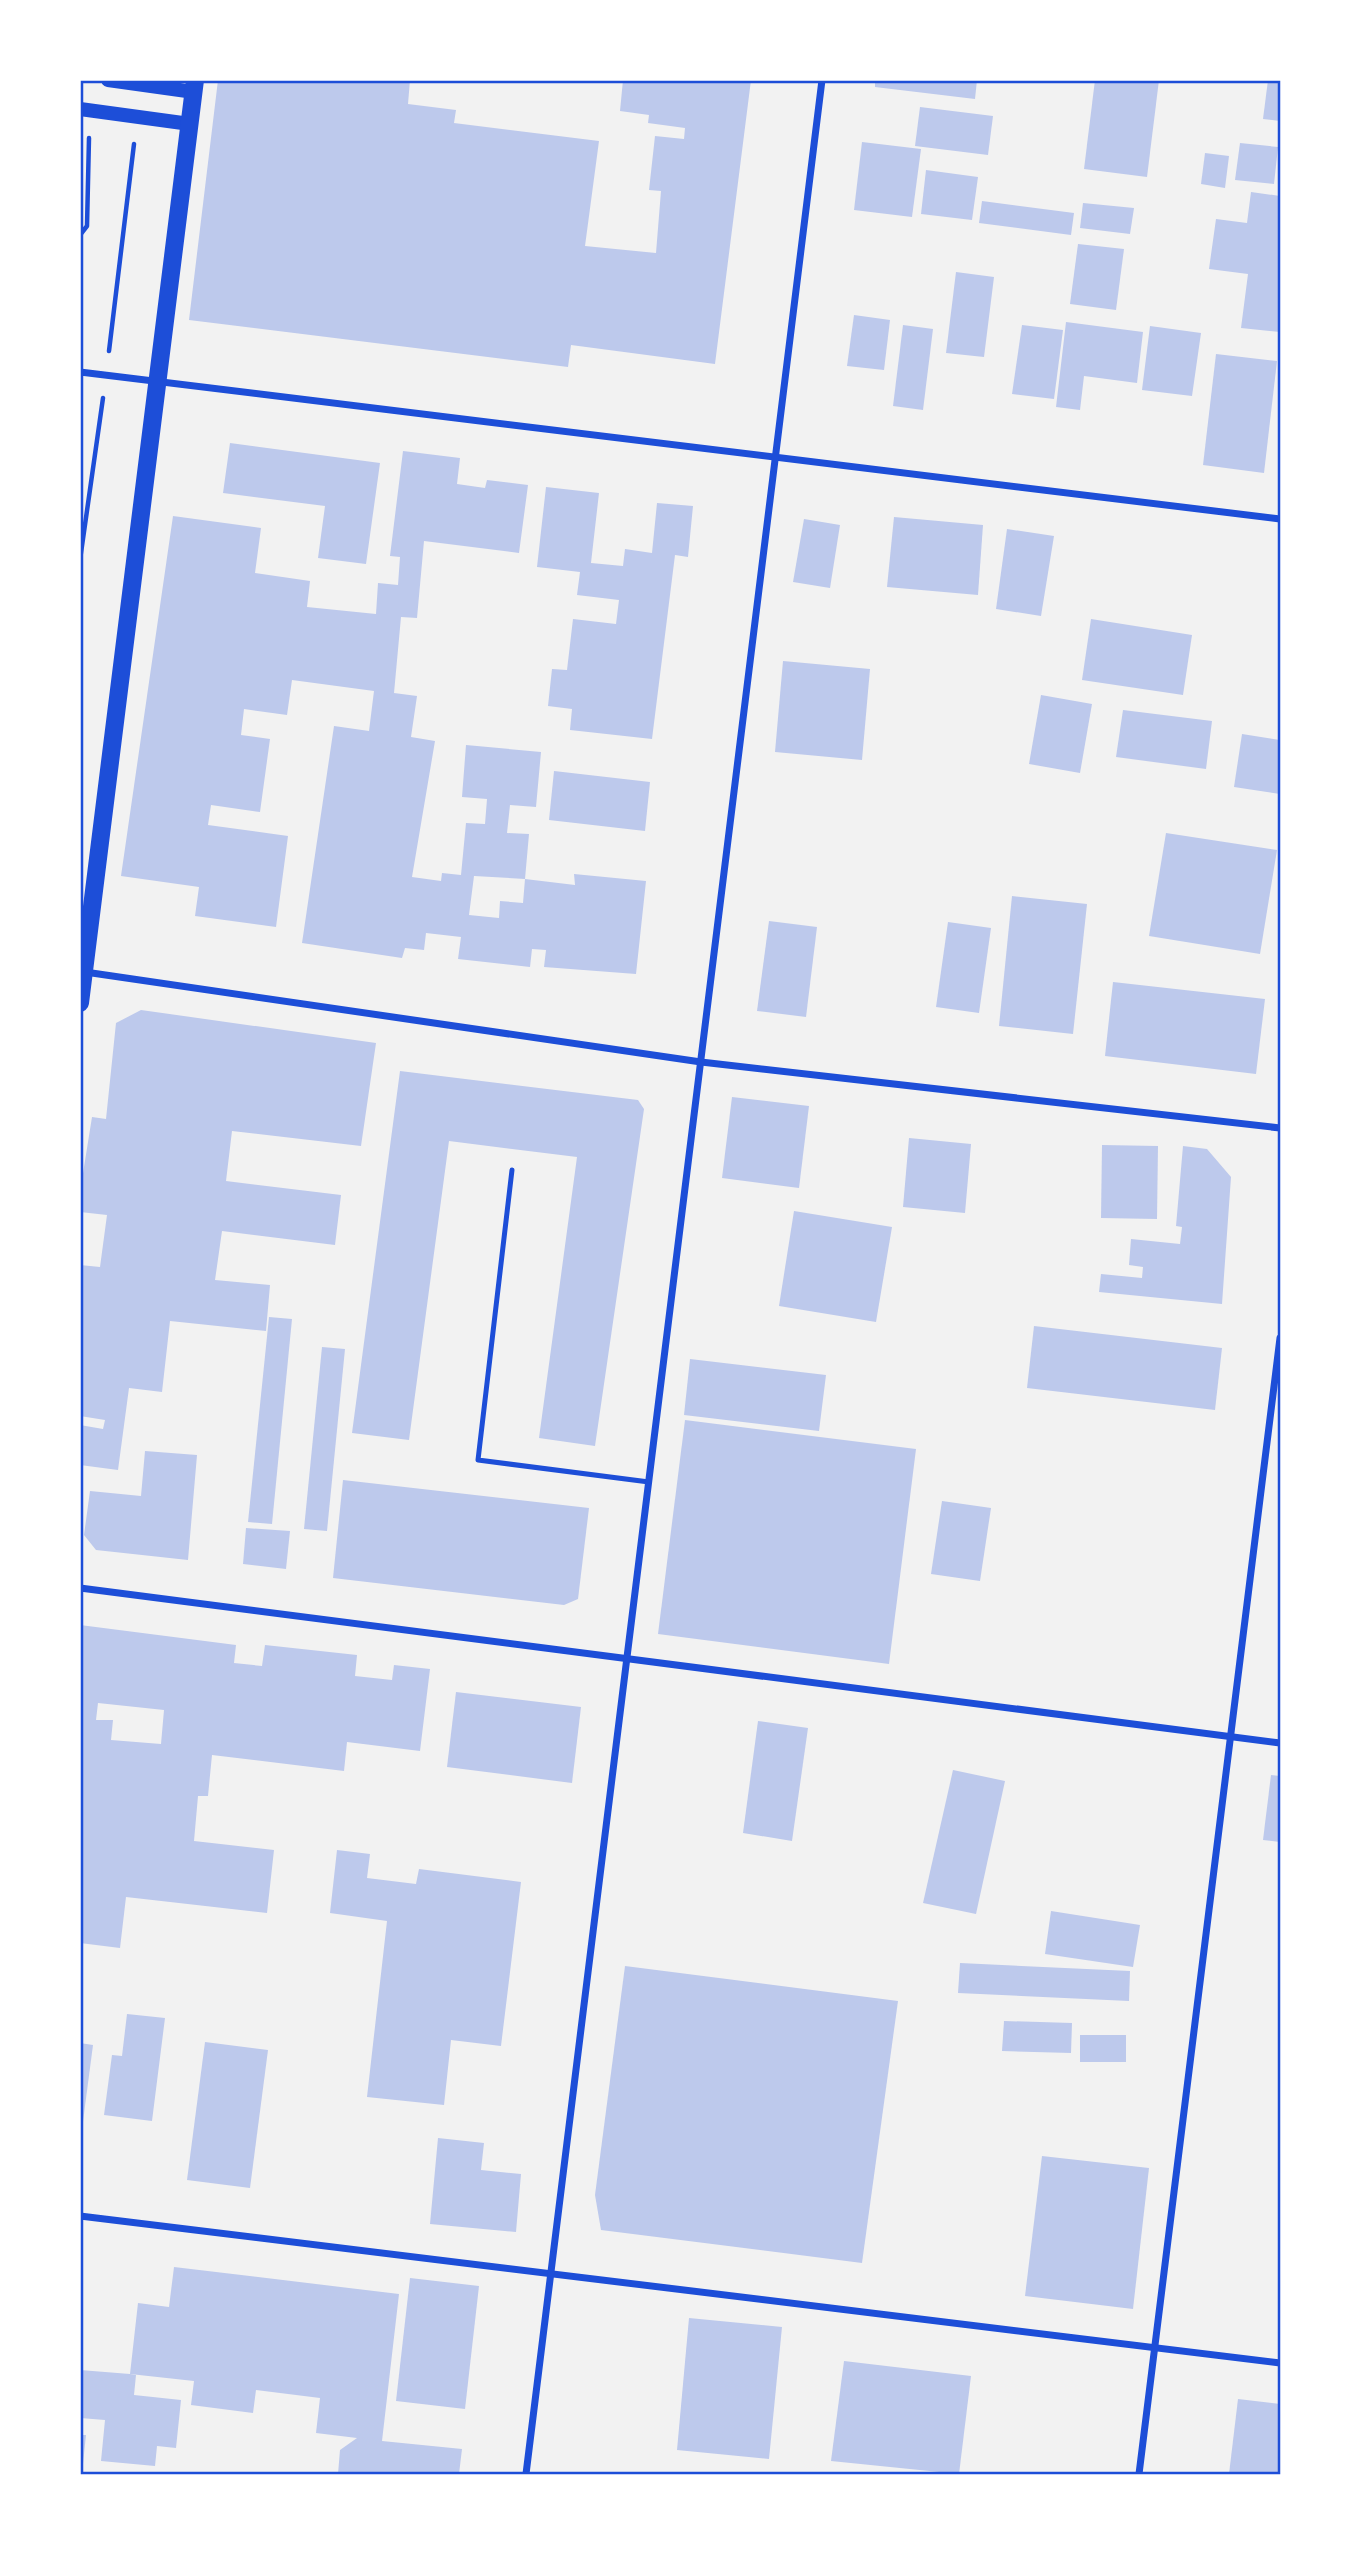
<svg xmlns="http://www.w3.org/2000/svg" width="1361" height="2555" font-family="Literata,serif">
<rect width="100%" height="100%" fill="#f2f2f2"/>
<g fill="#bdc9ec" fill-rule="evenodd">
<polygon points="218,80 410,80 408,104 456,110 454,123 599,141 585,246 656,253 661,191 649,190 655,136 684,139 685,128 648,123 649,115 620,111 623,80 751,80 715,364 571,345 568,367 189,320"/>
<polygon points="875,80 977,80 975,99 875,87"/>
<polygon points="1095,80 1159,80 1147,177 1084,169"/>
<polygon points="1268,80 1280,80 1280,121 1263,119"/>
<polygon points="920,107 993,116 988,155 915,146"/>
<polygon points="862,142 921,149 912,217 854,210"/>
<polygon points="1240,143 1278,147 1274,184 1235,180"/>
<polygon points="1205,153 1229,156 1225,188 1201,184"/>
<polygon points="926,170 978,177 972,220 921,214"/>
<polygon points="1251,192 1280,196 1280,332 1241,328 1248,274 1209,269 1216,219 1247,223"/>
<polygon points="982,201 1074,213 1071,235 979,223"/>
<polygon points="1083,203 1134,208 1130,234 1080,228"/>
<polygon points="1078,244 1124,249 1116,310 1070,304"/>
<polygon points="956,272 994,277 984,357 946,353"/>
<polygon points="854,315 890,320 884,370 847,366"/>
<polygon points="1066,322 1143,332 1137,383 1084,376 1080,410 1056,407"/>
<polygon points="903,325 933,329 923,410 893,406"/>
<polygon points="1022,325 1063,330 1054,399 1012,394"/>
<polygon points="1150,326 1201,333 1192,396 1142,390"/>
<polygon points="1216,354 1277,361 1264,473 1203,465"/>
<polygon points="230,443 380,463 366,564 318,558 325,506 223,493"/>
<polygon points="403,451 460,458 457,484 485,488 487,480 528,485 519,553 424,541 417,618 401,617 394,693 417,696 411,737 435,741 412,877 441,881 442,873 461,875 466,823 485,824 487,799 462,797 466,745 541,752 536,807 510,805 507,833 529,834 525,879 474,876 469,915 499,918 500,901 523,903 525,879 575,885 574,874 646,881 636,974 544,967 546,950 532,949 530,967 458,959 461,937 426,933 424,950 405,948 402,958 302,943 334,726 369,731 374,691 292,680 287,715 244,709 241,735 270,739 260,812 211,805 208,825 288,836 276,927 195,916 199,887 121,876 173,516 261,528 255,573 310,581 307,607 376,614 378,583 398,585 400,557 390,556"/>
<polygon points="546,487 599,493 591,563 623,566 625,549 652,553 657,503 693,506 688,557 675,555 652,739 570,730 572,709 548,706 552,669 567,670 573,619 616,624 619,600 577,595 580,572 537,567"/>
<polygon points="894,517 983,525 978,595 887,587"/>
<polygon points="804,519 840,525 830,588 793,582"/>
<polygon points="1007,529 1054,536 1041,616 996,609"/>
<polygon points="1091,619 1192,635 1183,695 1082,680"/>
<polygon points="783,661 870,669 862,760 775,752"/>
<polygon points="1041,695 1092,704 1080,773 1029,764"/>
<polygon points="1123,710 1212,721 1206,769 1116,757"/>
<polygon points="1242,734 1280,740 1280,794 1234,787"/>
<polygon points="554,771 650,782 645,831 549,820"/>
<polygon points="1166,833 1277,850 1260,954 1149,936"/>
<polygon points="1012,896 1087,904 1073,1034 999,1026"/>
<polygon points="769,921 817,927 806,1017 757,1011"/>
<polygon points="948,922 991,928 979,1013 936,1007"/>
<polygon points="1113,982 1265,999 1256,1074 1105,1056"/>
<polygon points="141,1010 376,1043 361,1146 232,1131 226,1181 341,1195 335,1245 222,1231 215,1280 270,1285 266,1331 170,1321 162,1392 129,1388 118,1470 80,1465 80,1425 103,1429 105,1420 80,1416 80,1265 100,1267 107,1215 80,1212 80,1192 92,1117 106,1119 116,1023"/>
<polygon points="400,1071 638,1100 644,1109 595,1446 539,1438 577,1157 449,1141 409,1440 352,1433"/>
<polygon points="732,1097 809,1106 799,1188 722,1178"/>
<polygon points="909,1138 971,1144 965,1213 903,1207"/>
<polygon points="1102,1145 1158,1146 1157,1219 1101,1218"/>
<polygon points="1183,1146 1207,1149 1231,1177 1222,1304 1099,1292 1101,1274 1142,1278 1143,1267 1129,1265 1131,1239 1180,1244 1182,1227 1176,1226"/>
<polygon points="794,1211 892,1227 876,1322 779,1306"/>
<polygon points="269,1317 292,1319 272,1524 248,1522"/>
<polygon points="1034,1326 1222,1348 1215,1410 1027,1388"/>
<polygon points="322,1347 345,1349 327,1531 304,1529"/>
<polygon points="690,1359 826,1375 819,1431 684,1415"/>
<polygon points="685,1420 916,1449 889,1664 658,1634"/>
<polygon points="145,1451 197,1455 188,1560 96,1550 84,1535 90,1491 141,1496"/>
<polygon points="343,1480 589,1508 578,1599 564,1605 333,1578"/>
<polygon points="942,1501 991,1508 980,1581 931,1574"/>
<polygon points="246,1528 290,1531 286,1569 243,1564"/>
<path d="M80,1625L236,1645L234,1663L262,1666L265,1645L357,1655L355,1676L392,1680L394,1665L430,1669L420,1751L347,1742L344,1771L212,1755L208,1796H198L194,1841L274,1850L267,1913L126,1897L120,1948L80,1943ZM98,1703L164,1710L161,1744L111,1740L113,1720H96Z"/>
<polygon points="456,1692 581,1707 572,1783 447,1767"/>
<polygon points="758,1721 808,1728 792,1841 743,1833"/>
<polygon points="953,1770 1005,1781 976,1914 923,1903"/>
<polygon points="1271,1775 1280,1776 1280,1842 1263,1840"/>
<polygon points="337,1850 370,1854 367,1878 416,1884 419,1869 521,1882 501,2046 451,2040 444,2105 367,2097 387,1921 330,1913"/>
<polygon points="1051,1911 1140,1925 1133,1967 1045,1954"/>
<polygon points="960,1963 1130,1971 1129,2001 958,1993"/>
<polygon points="625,1966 898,2001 862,2263 601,2230 595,2195"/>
<polygon points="127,2014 165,2018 152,2121 104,2115 112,2055 122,2056"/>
<polygon points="1004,2021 1072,2023 1071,2053 1002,2051"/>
<rect x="1080" y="2035" width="46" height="27"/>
<polygon points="205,2042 268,2050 250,2188 187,2180"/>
<polygon points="80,2043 93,2045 82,2129 80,2129"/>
<polygon points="438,2138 484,2143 481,2170 521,2174 516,2232 430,2224"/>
<polygon points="1042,2156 1149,2168 1133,2309 1025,2296"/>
<polygon points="174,2267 399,2294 382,2441 462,2449 459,2474 338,2474 340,2450 357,2438 316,2433 320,2398 256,2390 253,2413 191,2405 194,2381 130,2374 138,2303 169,2307"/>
<polygon points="410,2278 479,2286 465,2409 396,2401"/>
<polygon points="689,2318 782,2327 769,2459 677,2450"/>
<polygon points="844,2361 971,2376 959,2474 831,2461"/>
<polygon points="80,2370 130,2374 136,2375 134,2395 181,2400 176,2448 157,2446 155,2466 101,2461 105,2420 80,2418"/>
<polygon points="1238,2399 1280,2404 1280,2474 1229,2474"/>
<polygon points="80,2435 86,2435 82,2473 80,2473"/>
</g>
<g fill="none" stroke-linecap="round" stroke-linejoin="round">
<g stroke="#1d4ed8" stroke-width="4.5">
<polyline points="80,235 87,226 89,138"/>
<polyline points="109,351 134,144"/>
<polyline points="80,560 103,398"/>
</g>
<polyline stroke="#1d4ed8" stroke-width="5" points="512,1170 478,1460 649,1482"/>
<g stroke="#1d4ed8" stroke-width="7">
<polyline points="80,372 1280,519"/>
<polyline points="85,972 701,1062 1280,1128"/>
<polyline points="80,1588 1280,1743"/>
<polyline points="80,2216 1280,2363"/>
<polyline points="526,2474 822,80"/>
<polyline points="1139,2474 1280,1338"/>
</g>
<g stroke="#1d4ed8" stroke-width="14">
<polyline points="108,80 194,92"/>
<polyline points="80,109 190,124"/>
</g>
<polyline stroke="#1d4ed8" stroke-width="18" points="80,1003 195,80"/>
</g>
<rect width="1361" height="2555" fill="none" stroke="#ffffff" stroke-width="164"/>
<rect x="82" y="82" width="1197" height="2391" fill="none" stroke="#1d4ed8" stroke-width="2.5"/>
</svg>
